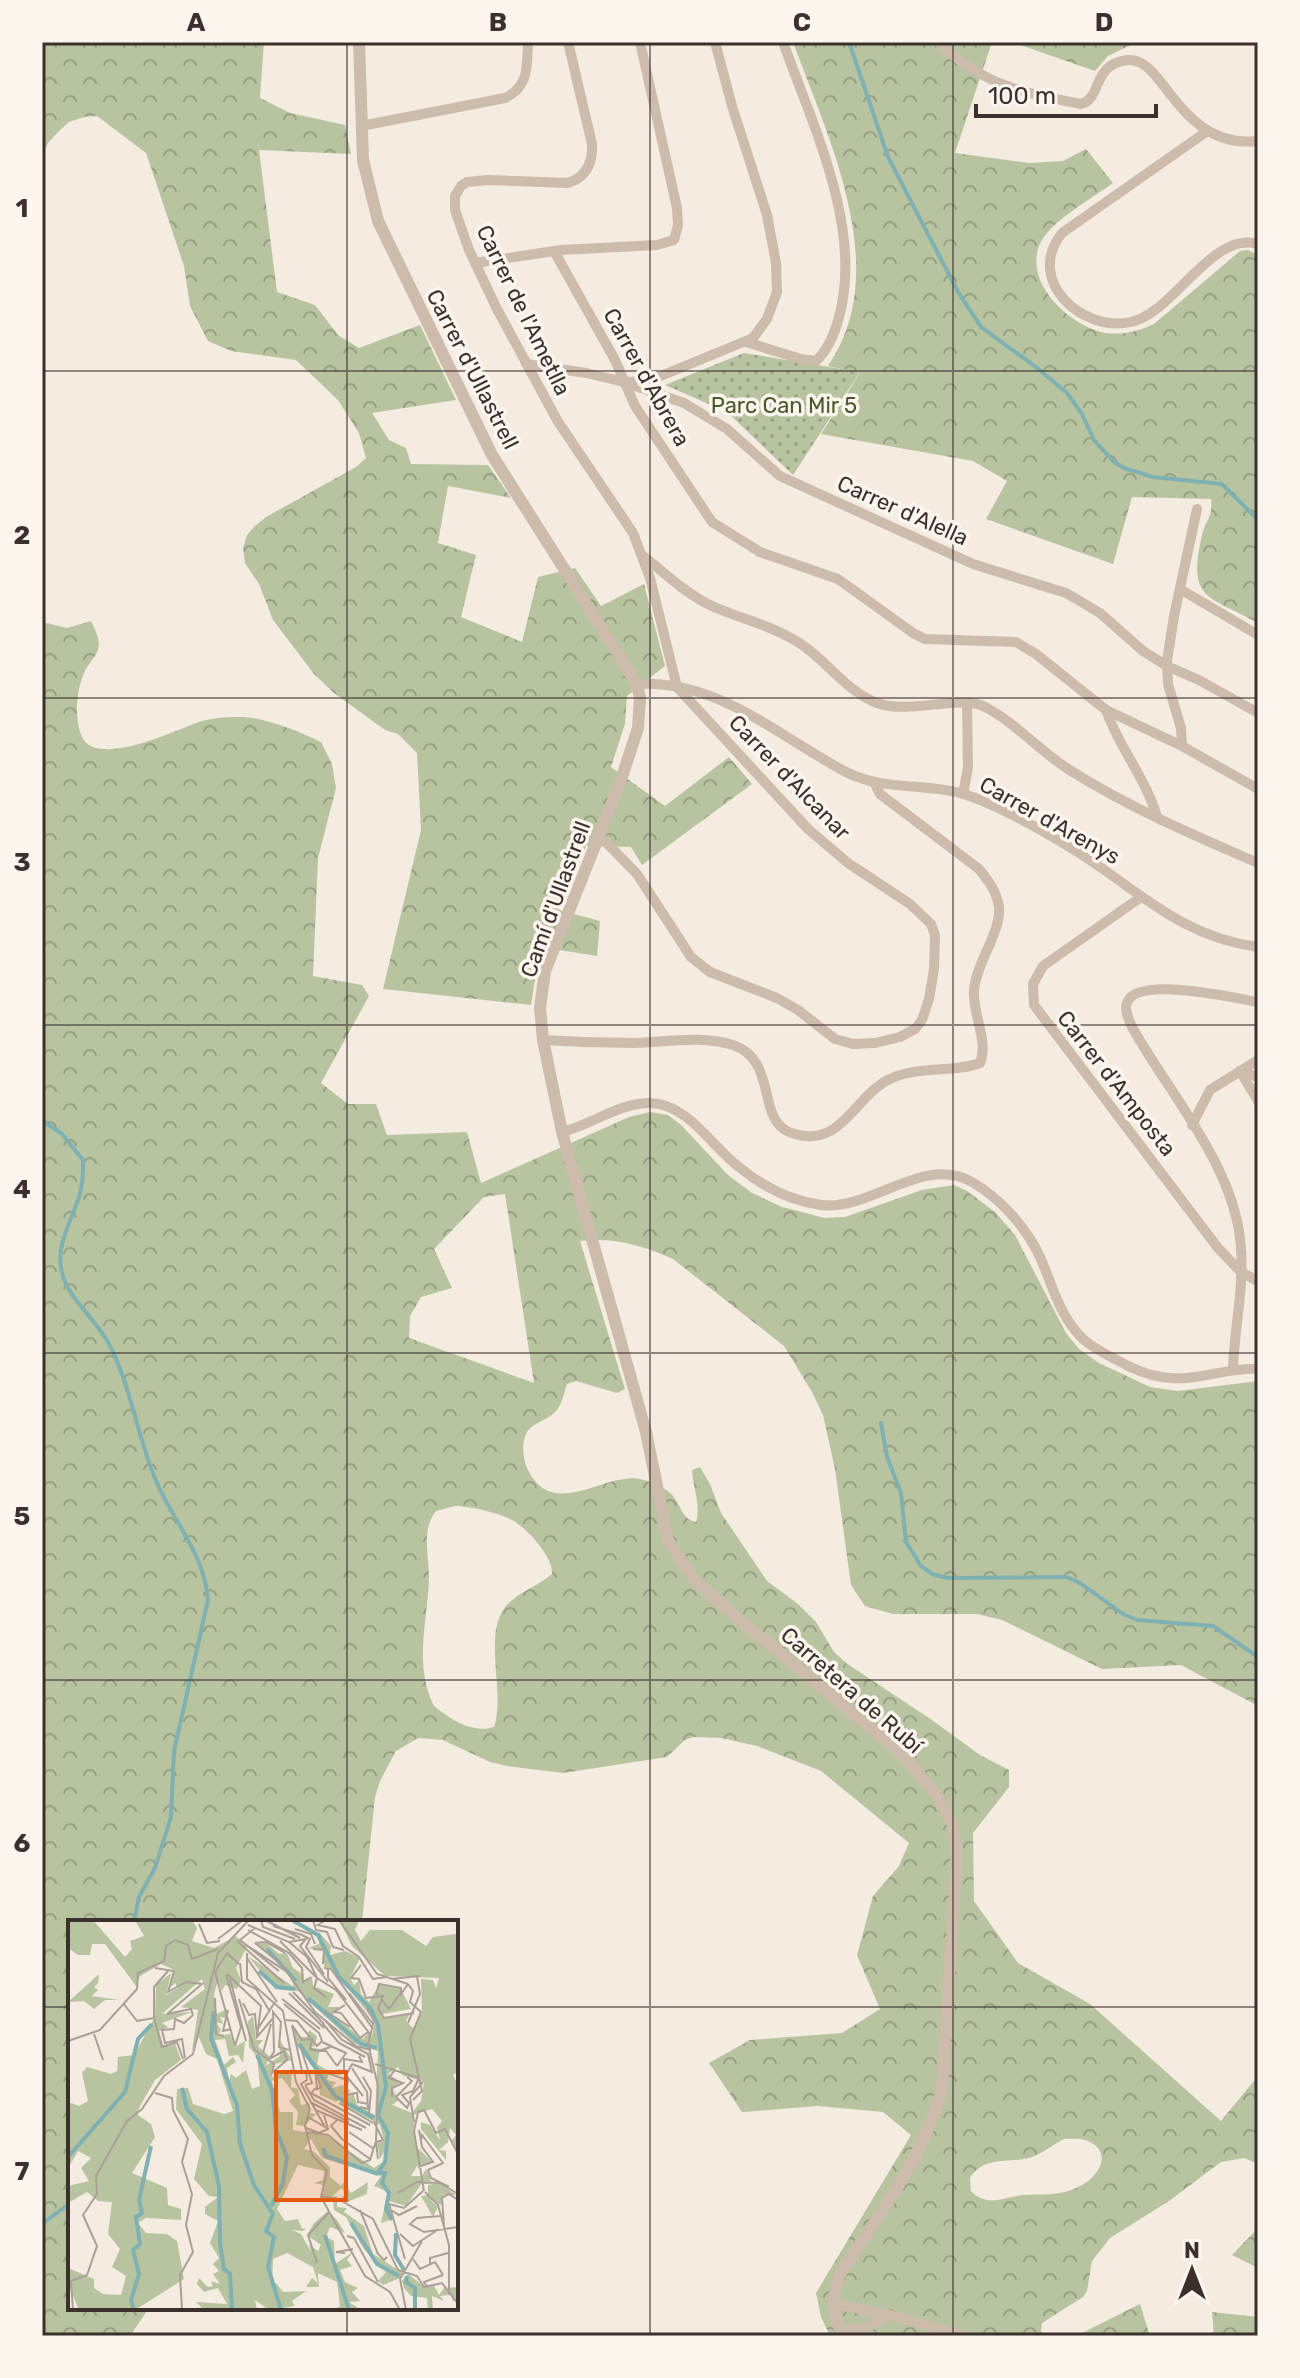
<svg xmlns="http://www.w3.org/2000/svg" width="1300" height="2378" font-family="Rubik,sans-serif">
<defs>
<pattern id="forest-crowns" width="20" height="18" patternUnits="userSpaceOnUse" patternTransform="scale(2)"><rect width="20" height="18" fill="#b8c4a0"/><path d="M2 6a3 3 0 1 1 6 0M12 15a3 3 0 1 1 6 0" fill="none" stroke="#97a083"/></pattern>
<pattern id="park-dots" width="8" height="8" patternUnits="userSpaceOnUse" patternTransform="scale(2)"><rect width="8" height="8" fill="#b8c4a0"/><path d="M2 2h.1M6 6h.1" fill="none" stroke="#97a083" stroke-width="1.8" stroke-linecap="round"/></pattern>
</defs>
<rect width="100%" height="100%" fill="#f4ebe1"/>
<g fill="url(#forest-crowns)" fill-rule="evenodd">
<polygon points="42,42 264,42 260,98 290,113 345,125 351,154 259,150 277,292 315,305 338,335 359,348 420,325 456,400 372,413 389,440 406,448 411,464 488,465 511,498 448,486 438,543 476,555 461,617 522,642 538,577 575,568 601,606 644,584 665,666 627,696 625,724 611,767 665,806 729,757 752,784 642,865 631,847 586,846 559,910 600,921 597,956 540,947 531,1005 383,989 421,830 417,753 398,734 385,730 334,693 314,674 273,620 259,584 245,563 243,548 247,535 255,526 266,517 356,467 366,458 359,433 338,400 296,360 231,351 208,341 190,306 184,266 146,153 97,116 84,117 69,122 59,131 48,143 42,158"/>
<path d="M793,42H992L955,153L1030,163L1063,161L1086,149L1113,183C1093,198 1048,222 1039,246C1025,283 1067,323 1101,332C1120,336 1137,332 1154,324L1240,251L1248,250L1258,255V623C1207,595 1187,600 1202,535C1206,519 1213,517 1211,499L1132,497L1113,564L986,519L1007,481L973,461L821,434L860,373L828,366C894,270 828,138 793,42Z"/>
<polygon points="1012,42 1137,42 1108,56 1095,71"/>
<path d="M91,621C95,630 101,640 98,650C95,658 88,664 85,671C76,689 74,719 82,737C96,768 175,731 196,723C209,718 225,717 239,717C261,716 301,732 321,742L332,764L336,788L318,858L313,976L362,985L369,996L321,1083L348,1104H376L387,1135L467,1132L481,1183L629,1117L650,1112L668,1115L681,1125L728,1175L752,1193L782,1207L825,1218L845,1217L922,1190L954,1185L967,1191L995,1212L1015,1235L1066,1333L1079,1349L1099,1363L1150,1387L1178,1391L1258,1381V1706L1181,1665L1102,1669L1002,1620L977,1614H893L865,1606L851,1585L835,1469L823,1415L812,1392L784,1346L673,1259C643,1245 612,1237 580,1241L625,1389L617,1393L576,1381L567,1384C564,1393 562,1405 555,1412C547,1421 532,1422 526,1434C521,1445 523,1460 528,1470C553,1521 605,1472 640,1479C650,1481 667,1488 673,1496C681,1506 682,1519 696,1522C701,1504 693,1488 692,1470L700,1467L710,1484L721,1513L767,1581L798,1604L816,1622L834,1652L846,1663L932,1720L980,1755L1009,1770V1787L973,1833L974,1901L1018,1963L1090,2004L1221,2121L1258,2076V2164L1244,2158L1221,2162L1169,2201L1110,2238L1092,2261L1087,2291L1083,2297L1042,2323L1041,2331L1045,2336H830L821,2317L816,2293L911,2135L883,2112L818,2106L742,2112L709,2063L750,2040L842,2033L880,2009L857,1955L873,1896L899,1866L909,1843L821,1771L757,1746L721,1738L693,1737L685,1740L667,1757L563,1773L507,1766L490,1762L443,1740L418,1738L396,1751L380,1781L375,1797L362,1922H70V2308H149L130,2336H42V622L67,628ZM505,1194L534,1383L409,1338L410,1316L421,1297L452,1288L434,1249L484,1197ZM455,1506C468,1506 500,1513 512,1520C526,1527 554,1558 552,1574C538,1586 518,1592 506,1606C482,1635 506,1692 494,1727C473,1734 450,1719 434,1706C413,1664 428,1621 429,1577C429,1556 421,1529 436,1511ZM1064,2139C1072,2139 1081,2138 1088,2141C1115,2153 1097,2179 1078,2187C1060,2196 1043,2194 1023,2195C1002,2197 988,2208 971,2191L970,2178C983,2156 1008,2163 1029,2158C1041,2155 1053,2144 1064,2139Z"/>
<polygon points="1258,2228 1258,2268 1232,2255"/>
<polygon points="1140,2304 1150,2336 1076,2336"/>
<polygon points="1212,2312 1258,2317 1258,2336 1214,2336"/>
</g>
<polygon fill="url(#park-dots)" points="744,353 860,372 793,475 727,412 665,385"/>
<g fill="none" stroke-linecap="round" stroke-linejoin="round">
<g stroke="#7fb0b2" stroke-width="4">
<polyline points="849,42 888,157 958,292 981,327 1036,367 1067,393 1082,414 1094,440 1113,461 1124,468 1153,477 1222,484 1258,520"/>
<path d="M42,1120L62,1134L83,1160C83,1173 83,1185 79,1197C71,1222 55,1246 62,1273C69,1300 96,1319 109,1344C132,1388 137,1438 157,1483C174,1522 205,1556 208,1600L174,1751L171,1817L155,1868L139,1897L134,1922"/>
<polyline points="881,1423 887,1457 901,1493 906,1542 921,1566 934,1575 948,1578 1066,1577 1080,1583 1123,1614 1137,1620 1213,1626 1258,1657"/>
<polyline points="42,2224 70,2203"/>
</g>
<g stroke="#cdbbac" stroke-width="10">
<path d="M568,42L592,144C593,163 586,177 568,183L487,180L467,182L461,186L455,196V210L469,250L497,309L557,420L633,533L650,578L677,687L808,829L848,863L910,904L931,924L935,935L934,969L929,999L922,1020L915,1029L900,1037L875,1043L853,1044L835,1039L798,1010L777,998L710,972L691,957L637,874L599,835"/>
<path d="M938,42C983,85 1022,93 1081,104C1103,98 1091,64 1128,60C1164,56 1179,150 1258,141"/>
<path d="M361,126L505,98C529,87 527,66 528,42"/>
<path d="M1206,132L1062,233C1024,281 1083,333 1131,322C1174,313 1212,230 1258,244"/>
<polyline points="554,251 615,360 635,406 712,522 760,552 838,579 913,633 925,639 1016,642 1036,654 1106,710 1182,746 1258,789"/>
<polyline points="475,263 561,250 657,245 674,240 678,225 677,208 640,42"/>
<path d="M746,342L801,359L816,361C829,349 836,330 840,313C862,225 812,124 783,42"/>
<polyline points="526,364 586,373 624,382 684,403 727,429 780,476 973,564 1066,593 1100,613 1143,651 1167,666 1199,680 1258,713"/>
<polyline points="630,382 651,380 753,338 767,319 777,292 776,263 767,215 732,106 715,42"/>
<path d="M643,556C665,573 686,594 712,606C741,619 774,626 801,644C828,662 846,691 877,703C910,715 960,694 985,707C1012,720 1041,752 1068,769C1128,807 1193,835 1258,863"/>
<polyline points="1180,589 1258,635"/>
<path d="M637,684C718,679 779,737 846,772C885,792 930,782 970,796C1009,810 1069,845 1103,869C1155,906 1193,938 1258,947"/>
<path d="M1106,710C1119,748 1146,778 1157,817"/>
<polyline points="1182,746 1181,728 1168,684 1167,661 1174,616 1197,509"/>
<polyline points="963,794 968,768 967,703"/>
<polyline points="1141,897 1043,966 1033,984 1034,1005 1218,1248 1241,1272 1258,1281"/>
<path d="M543,1040C574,1042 605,1043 635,1043C666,1042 703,1035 733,1045C763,1055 763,1084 771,1110C775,1122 782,1131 795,1134C842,1148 855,1095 890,1079C919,1065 955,1073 980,1063C989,1041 972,1013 974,990C976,963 1001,933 999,907C997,892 988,880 979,869L880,794L874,782"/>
<polyline points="1240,1071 1258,1101"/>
<polyline points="1240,1071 1258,1077"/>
<polyline points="1192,1125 1210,1090 1258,1060"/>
<path d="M562,1132C591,1125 617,1104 648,1103C687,1102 711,1146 739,1167C762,1186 791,1201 821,1205C872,1211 923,1154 972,1182C1000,1198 1026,1227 1040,1257C1052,1284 1059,1315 1081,1337C1091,1347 1105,1354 1117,1360C1131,1368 1146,1375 1162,1377C1194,1383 1226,1367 1258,1369"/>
<path d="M1233,1370C1234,1330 1244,1289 1241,1249C1237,1169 1170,1095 1132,1027C1129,1020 1124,1010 1127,1003C1136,975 1235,998 1258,1002"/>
<polyline points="833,2304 890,2315 964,2336"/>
<polyline points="840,2331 867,2327"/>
<polyline points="863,2336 867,2327 888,2316"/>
</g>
<path stroke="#cdbbac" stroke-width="12" d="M359,42L363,160L378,221L492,455L637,684L640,698L638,728L620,783L545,971L540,1008L543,1040L562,1132L646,1432L668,1540L693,1578L721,1604L903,1755L938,1797L952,1823L956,1844V1874L942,2088C926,2155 876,2219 839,2276C832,2302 831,2312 843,2336"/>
</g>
<path fill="none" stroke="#3b302b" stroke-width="2" stroke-opacity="0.55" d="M347,42V1922M650,42V2336M953,42V2336M42,371H1258M42,698H1258M42,1025H1258M42,1353H1258M42,1680H1258M42,2007H70M456,2007H1258M347,2308V2336"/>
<g text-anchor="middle" stroke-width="7" stroke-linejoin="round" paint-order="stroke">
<g font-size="22" fill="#3b302b" stroke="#fbf5ee">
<text transform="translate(524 310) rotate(64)" y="8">Carrer de l'Ametlla</text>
<text transform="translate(473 369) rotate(63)" y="8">Carrer d'Ullastrell</text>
<text transform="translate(647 377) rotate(61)" y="8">Carrer d'Abrera</text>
<text transform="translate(903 510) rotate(24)" y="8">Carrer d'Alella</text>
<text transform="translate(790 777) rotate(46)" y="8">Carrer d'Alcanar</text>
<text transform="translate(1050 820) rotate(29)" y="8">Carrer d'Arenys</text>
<text transform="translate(555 899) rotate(-70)" y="8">Camí d'Ullastrell</text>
<text transform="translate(1117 1083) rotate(52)" y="8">Carrer d'Amposta</text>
<text transform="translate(852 1690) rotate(41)" y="8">Carretera de Rubí</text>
</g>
<g font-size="22" fill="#4a5a2e" stroke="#fbf5ee">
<text x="784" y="413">Parc Can Mir 5</text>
</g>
</g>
<g transform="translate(68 1920)">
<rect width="390" height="390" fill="#f4ebe1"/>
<path d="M0,0H25L57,37L64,29L62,21L76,16L67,0H124L129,8L124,21L146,28L168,16L179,27L168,48L173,60L169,69L157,65L154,71L150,60L146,74L149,94L159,89L160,98L152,97L155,104L148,102L153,110L149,116L162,114L167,127L177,121L175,143L170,135L161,136L157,119L147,120L156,145L165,137L168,142L159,148L161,161L163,154L168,158L178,150L184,169L192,166L189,137L181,127L180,101L185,96L188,120H195L190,126L202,137L197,146L212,136L211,119L224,140L207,144L204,157L224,149L223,167L230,169L233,185L242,183L241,193L248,194L236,206L228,205L230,192L221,181L227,175L214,158L204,161L212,192H225V210L259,216L306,248L316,241L317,230L312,239L309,223L316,221L312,205L273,184V179L268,182L252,175L249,151L227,123L225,106L231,117H239L241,110L249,116L247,126L241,127L252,129L249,144L262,152L273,149V155L261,154L259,160L268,162L264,168L275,165L283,171L277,175L285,172L289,185L307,195L310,131L286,123L230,71L207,69L180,36L226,67L218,46L187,24L198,23L211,34L219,33L225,48L236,55L234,61L244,57L245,66L266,74L260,87H274L264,95L295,119L301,112L304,116L307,102L264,48L256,47V31L240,28L251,24V12L263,26L262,35L277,31L292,38L282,58L286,65L291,60L293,74L301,82L311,65L333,69L343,89L314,94L316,98L342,93L338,101L345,108L354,93L353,59L365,60L368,68L371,58L317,56L284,26L271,0H291L287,10L293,21L302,10H334L358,26L365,17L388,14L390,152L385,155L390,165V233L384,220L388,215L382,208L380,222L371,230L378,231V240L353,209V202L362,205L372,220L369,207L374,201L364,189L345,195L348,226L364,242L349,246L343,256H354L358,249L363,261L355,262L338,286L321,281L325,299L313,303L320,272L306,266L313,256L254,238L243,219L236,229L245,231L262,247V257L273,266L276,262L283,273L300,262L299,274L279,282L273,276H281L273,268L264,277L269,276V287L279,288L276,292L296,306L305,334L335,353L332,358L315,365L310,361L318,352L295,328L278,297L266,290L265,280L254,277L255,265L246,263L255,260L256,251L230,245L209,289L217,301L230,299L234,309L239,308L235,311L224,310L233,314L243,332L241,325L250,331L253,325L239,315L246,303L260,291L269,300L277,313L262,307L258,317L266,321L267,344L285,332L279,340L284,346L272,350L277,362L290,368L284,372L292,381L281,382L293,390H267L272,386L269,362L250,353L251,367H238L244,358L250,363L245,347L219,333L205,339L204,365L208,363L215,372L238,371L224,381L227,386L201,390L187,380L189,390H136L128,382L159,384L150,368L136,372L129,364L131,358L140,367L145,366L143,361L152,364L145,354L151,351L145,344L151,338L142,323L150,301L137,294V287L150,277L141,276L126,259L134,224L108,189L109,169L120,168L125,184L156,194L165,191L149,139L138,134L131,117L124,131L130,90L113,87L137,69L134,59L94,94L124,92L94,103L100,107L91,111L95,125L107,123L113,140L87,160L71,188L70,195L83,204L87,217L64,253L99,268L100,285L113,289V300L78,298L70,303L78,313L99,314L109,321L116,359L67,390H11L0,364V348L26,359V368L35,374L53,375L58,356L44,347L52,329L40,314L44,282L30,281L19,272L0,283V266L21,261L13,248L23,238L10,231L0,248V182L11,186L20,181L14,153L19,147L43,154L49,151L50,137L66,135L87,97L88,65L103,53L98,75L110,68L107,63L102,68L107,50L93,44L72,56L68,66L37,24H24L22,35H10L0,28ZM330,147L334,155L356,162L353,181L344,193L324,185L331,180L324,168L333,162L320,154ZM30,55L31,56L30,62H31L26,67L30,70L24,76L51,80H37L26,89L16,81L0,82ZM371,263L388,275H376L373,285L361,279L370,287L365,297L353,276L360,275V265ZM340,354L357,367L365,364L371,375L376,368L390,367V381H385L381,370V375L372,376L376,381L364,376L365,390H360L359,378L343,376L336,368L334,361Z" fill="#b8c4a0" fill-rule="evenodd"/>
<path fill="none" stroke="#7fb0b2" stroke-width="4" d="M224,0L250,15L271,57L303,89L310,105L318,167L310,195L320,213L317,242L310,253H317L314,263L321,273L318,289L324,300M199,29L228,61M191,51L209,67L227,69M240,78L293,124L309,128M146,91L143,118L169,185L172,224L186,265L205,294L198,311L206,317L200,347L213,390M231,124L267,176L306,198M189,135L204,170L208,210L219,237L215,263L203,286M114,168L119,189L139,212L151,266L152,323L156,349L162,354L164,390M255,228L258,236L310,254M0,237L57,172L70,119L84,104M283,303L309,344L331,356M328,313L327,335L336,350M257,315L281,390M339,356L338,362L347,368V390M66,390L63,380L71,354L65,330L72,324L68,297L74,293L71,280L83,226"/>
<path fill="none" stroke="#aaa098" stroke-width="2" d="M193,0L195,7L227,19M197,0L232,18M245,0L248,10L259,12L265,27L276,30M258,0L250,5L267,9L275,26L291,37L305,59L318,57M271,0L309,54L340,64M131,4L139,23L152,21M180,5L221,22L239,37L249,58L268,70L302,114M205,6L234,15M187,8L172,20L211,51M227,9L243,14L247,24M180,10L221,33L234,48L235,62L243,57M232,14L242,19L238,27L256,54M150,19L175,0M169,21L216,63M212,21L249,58L246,68L258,77M221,22L238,19L232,26L260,62M187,23L219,49M187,23L198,22L217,33M177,24L219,52L247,92L288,126L303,130M245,29L256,30L255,44M179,33V59L215,91L228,162L242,189M179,38L209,82M172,43L174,62L188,69L201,90M293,45L283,58L291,59L298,78L315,76L310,88L316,98L346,93M87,48L106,51L100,72L118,62L134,64L99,94M256,48L263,49L305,109M260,48V58L278,80M159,54L193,86L189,117M158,55L173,107L167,126M162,59L178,121M323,59L352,56M340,64L345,71L342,82L353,92L342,119L354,171L345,180M225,72L256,104M221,73L256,108M281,73L305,104M308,75L311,64L333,68V74L340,64M147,78L148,114L156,116M171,79L186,129L206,144L204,153L219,140L216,131L201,139L206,132L205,92L213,102L211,127L221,130M214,79L252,109M314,80L321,89L332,74M55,83L69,101L86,98M175,83L181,95L187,94L189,117L206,97M216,84L251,113L254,121M277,85L266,92L273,93L292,118L300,112M160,90L155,111L163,109M256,90L282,107M99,94L123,89L125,95M86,98L94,127L109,122L115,139M86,98V67L100,51M218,100L229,101L249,126L254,121M257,100L274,120L300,134L304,152L284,144M340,103L352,74L349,56M255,104L271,123L297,137M189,110L207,82M26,114L35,140M0,121L32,110L69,69L70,53L96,41L98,26L107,20L120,25L124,39L150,29M254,122L278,133L269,146M167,126L147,52L159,33L171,44M263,127L250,131H258L269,146M233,128L244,163L237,165M195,133L203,104M117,138L114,119L97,123L94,110L106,109L107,99L116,103L125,95M307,144L351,158M284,148L299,172L300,189L292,187M238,151L239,160L233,164L257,207L240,197M257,152L276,159L284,144M227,153L234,151L224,105L234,120L244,119L242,129L250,131M276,154V139L294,142L291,136M295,157L303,171L301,194M339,157L344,161L328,177L339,188L341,183L334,175L345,171L351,158M237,165L246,180L298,208M241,172L302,205M244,172L249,167L247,150L253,167L248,170M87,173L104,178L105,190L120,219L114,242L124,274L118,305L125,332L112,355L114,390M295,176L280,158L278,175L289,173L290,182L300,184M324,177V168L335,163L321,158L326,151M244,183L281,202M271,183L305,203M242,189L237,206L244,235L259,251L253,277L297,356L322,372L332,390M248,190L294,210M269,200L263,206L274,219L302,239M306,202L315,220L308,222L310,239M346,202L342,177L355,162M238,208L251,213L260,209L256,195M239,212L260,215L294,243L302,240L308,221L310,166L300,124L306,101L299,88M281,212L306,229M353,221L354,215L375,243L360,250L363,258L381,267M350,247L365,242L354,227L351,210M356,271L346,211L350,192L356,190L368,213L377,209L390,234M357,272L370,285L381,325V375M330,273L349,262L372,263L390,274M253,276L270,279L305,299L330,350L349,356L356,367L374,363L390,384M292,290L310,334L316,340L319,337M323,290L331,295L349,286M372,296L349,298L342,304L356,312L390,307M376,306L374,278L381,274L390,280M332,314L345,326L368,311M279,316L286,318L310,362M277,333L268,332L285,329M337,339L321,284L336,288L355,271M345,339L352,349L367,342L375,355M249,343L240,315L262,291M362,344V338L380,333M359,367L356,362L375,355M5,390L3,361L19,355L29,326L15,295L29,274L28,256L59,201L74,189L96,156L125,134L150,33L181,0M338,390L332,359L354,321"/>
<path fill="#e8590c" fill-opacity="0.15" stroke="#e8590c" stroke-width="4" d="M208,152H278V280H208Z"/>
<rect width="390" height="390" fill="none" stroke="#3b302b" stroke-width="4"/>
</g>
<rect width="1300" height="2378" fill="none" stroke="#fbf5ee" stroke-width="88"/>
<g transform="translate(1192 2270)" stroke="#fbf5ee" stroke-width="6" paint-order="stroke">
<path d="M0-6L14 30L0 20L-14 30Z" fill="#3b302b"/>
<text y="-12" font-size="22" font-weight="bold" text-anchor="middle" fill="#3b302b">N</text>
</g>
<path d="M976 104v12h180v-12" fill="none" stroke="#3b302b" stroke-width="4"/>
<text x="988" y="104" font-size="24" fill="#3b302b" stroke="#fbf5ee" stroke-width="6" paint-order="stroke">100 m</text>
<rect x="44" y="44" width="1212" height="2290" fill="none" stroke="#3b302b" stroke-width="3"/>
<g font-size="26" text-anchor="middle" font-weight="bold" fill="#3b302b">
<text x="196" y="31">A</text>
<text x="498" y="31">B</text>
<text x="802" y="31">C</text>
<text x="1104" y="31">D</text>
<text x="22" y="217">1</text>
<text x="22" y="544">2</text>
<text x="22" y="871">3</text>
<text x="22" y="1198">4</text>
<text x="22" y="1525">5</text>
<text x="22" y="1852">6</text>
<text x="22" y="2180">7</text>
</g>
</svg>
